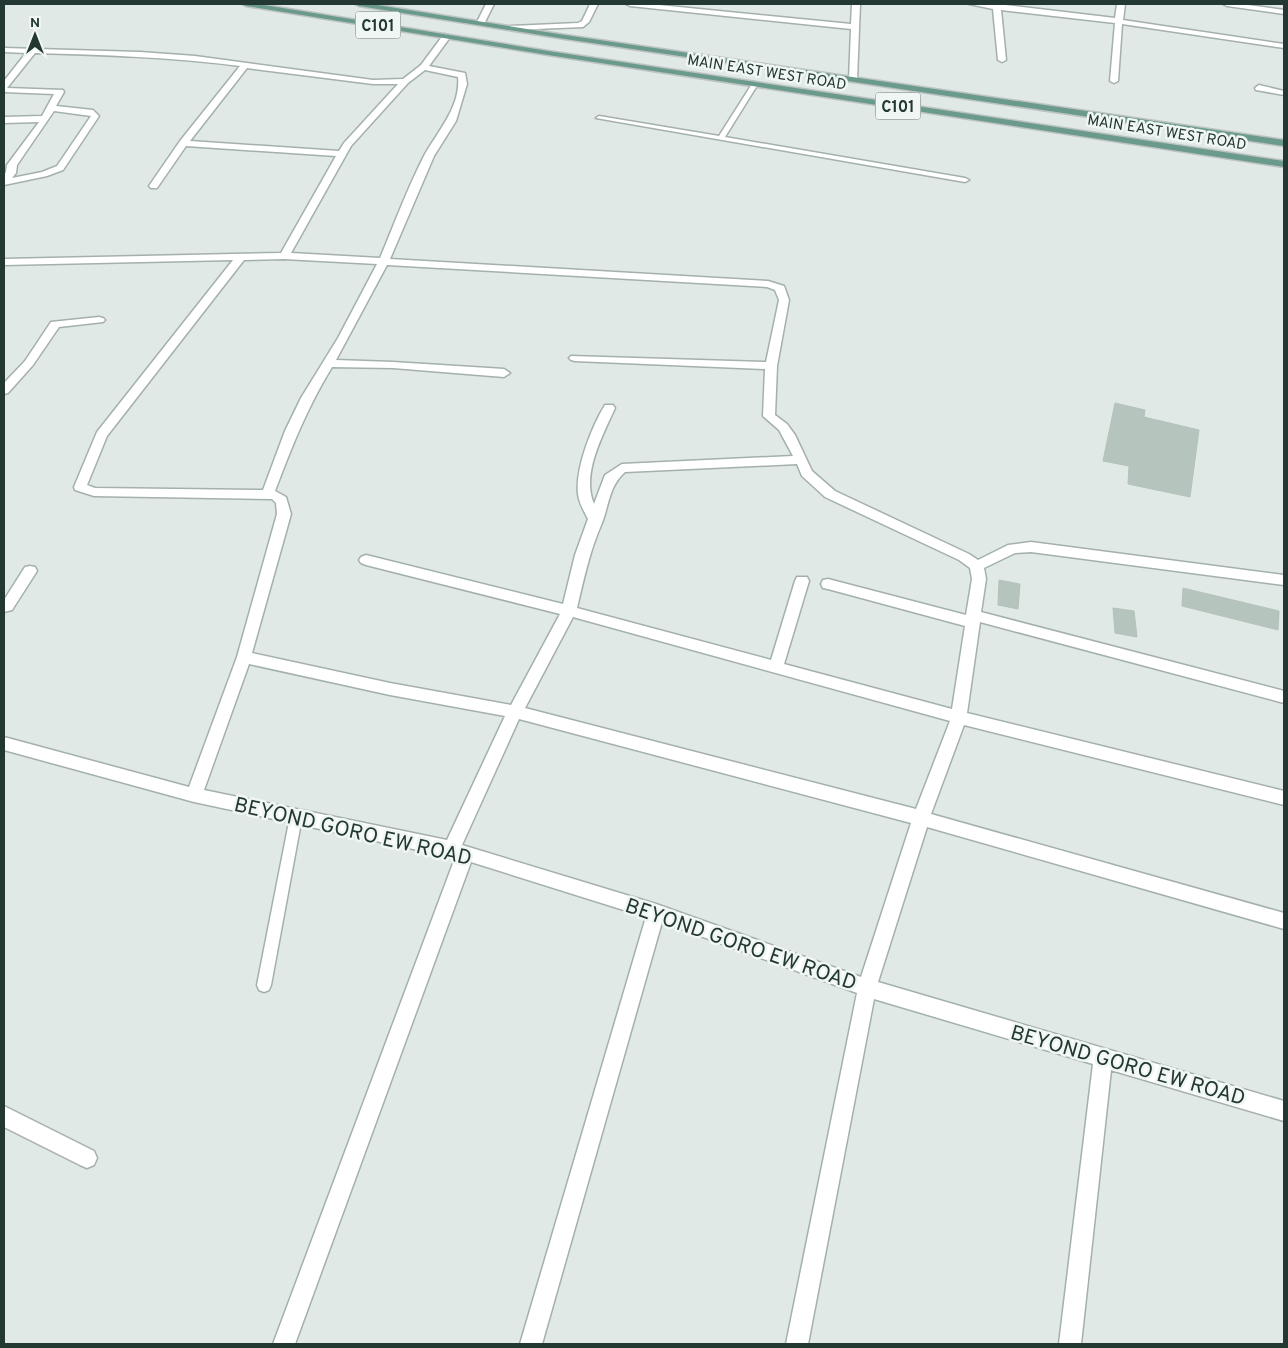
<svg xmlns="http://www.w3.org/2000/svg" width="1288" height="1348" font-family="Overpass,sans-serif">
<rect width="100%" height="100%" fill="#e0e9e5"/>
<g fill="#b6c4be" stroke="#b4c2bc">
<polygon points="1115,403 1145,410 1144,417 1199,430 1190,497 1128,484 1129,466 1103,461"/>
<polygon points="999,580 1020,584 1018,609 998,605"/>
<polygon points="1183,588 1279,611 1278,630 1182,606"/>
<polygon points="1113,608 1134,611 1137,637 1115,633"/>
</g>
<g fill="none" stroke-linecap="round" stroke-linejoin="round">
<g stroke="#a4b0ac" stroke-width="3">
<g id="lane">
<polygon points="755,82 758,84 725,137 965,178 969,180 965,182 596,118 599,116 719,136 752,84"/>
<polygon points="296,812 300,813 302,817 271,985 269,990 264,992 259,990 257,985 290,817 292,813"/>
</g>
</g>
<g stroke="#a4b0ac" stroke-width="3">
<g id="street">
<polygon points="486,4 494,4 484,24 478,24 477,22"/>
<polygon points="590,4 598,4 589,22 583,27 511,30 507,28 511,26 578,23 582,21"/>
<polygon points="626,4 649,4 851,24 852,4 860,4 857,80 853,82 849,80 851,29 630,6"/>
<polygon points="969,4 997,4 1115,18 1117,4 1125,4 1123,20 1284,44 1284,48 1122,24 1118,81 1114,83 1110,81 1115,23 1001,10 1006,60 1002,62 998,60 993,9"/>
<polygon points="1223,4 1241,4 1284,10 1284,14 1227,6"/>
<path d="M444,34L451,36L429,66L465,73L467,84L456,121L434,156L390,259L768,281L784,286L789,300L777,366L775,415L787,424L795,435L812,471L835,491L969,554L978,560L1008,545L1031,542L1284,575V585L1031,552L1015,553L984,568L986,579L981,612L1284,691V703L980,622L967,713L1284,791V805L964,725L931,814L1284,913V929L927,827L878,982L1284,1101V1121L1111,1070L1081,1344H1059L1093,1064L874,999L808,1344H786L857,993L662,922L542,1344H520L646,917L471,862L295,1344H273L455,858L194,802L4,750V737L189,787L237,657L277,514L276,503L272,499L94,496L75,490L74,487L97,432L233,260L4,265V259L281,253L336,156L186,146L157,188H151L149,186L180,141L240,66C171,57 103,55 35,53L7,88L63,90L64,92L56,106L93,110L99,116L63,170L47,176L4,185V175L6,172L7,165L39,122L4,123V117L42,116L54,94L4,92V81L26,53L4,52V48L140,52L195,56L373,80L403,79L421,65ZM247,68L373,84H398L344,143L339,151L190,141ZM425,70L458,77C461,107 437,132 424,156C407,189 394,225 380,258L291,253L351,146L408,83ZM54,111L91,116L57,166L42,172L12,178L16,173L17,165ZM284,259L377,264L338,338L301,398L285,431L263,490L95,488L87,485L107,436L244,260ZM387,265L767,287L775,290L779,300L766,362L571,356L569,358L571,360L575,361L765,369L763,416L779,430L793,456L622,464L605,475L594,504C581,474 603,435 615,408L613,405H605C592,426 575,469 578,494C579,503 584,511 588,519L575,555L563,604L366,555L361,557L359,560L361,563L366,565L560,614L511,705L390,683L252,653L291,514L286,497L275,491C292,446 307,408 332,367L393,368L504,377L510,373L504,369L393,362L336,360ZM797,464L802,476L825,497L959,560L970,568L972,579L966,615L828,579L823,580L821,584L823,588L828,589L965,626L952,709L784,664L809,581L807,577H797L795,581L771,660L577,608C584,578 590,550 602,523C609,505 609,486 625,472ZM573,617L950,721L916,809L525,708ZM249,664L390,695L505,716L447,840L204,790ZM519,719L911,823L861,977L656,904L462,845Z"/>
<polygon points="1259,85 1284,91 1284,95 1256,90 1255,88"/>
<polygon points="99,317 103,318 105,320 103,322 59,327 33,365 8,393 4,394 4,383 25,361 51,322"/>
<polygon points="30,566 35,567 37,571 12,610 4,612 4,600 25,567"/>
<polygon points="4,1106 94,1151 97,1158 94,1165 87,1168 80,1165 4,1127"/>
</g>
</g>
<g stroke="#bdc3c2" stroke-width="3">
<g id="primary">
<polygon points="242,4 258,4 548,51 1284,161 1284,167 548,55 246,6"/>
<polygon points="355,4 371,4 565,35 1284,140 1284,146 565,39 359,6"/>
</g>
</g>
<use href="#lane" fill="#fff" fill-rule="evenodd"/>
<use href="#street" fill="#fff" fill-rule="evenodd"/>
<use href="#primary" fill="#6a9a8c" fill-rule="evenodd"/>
</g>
<g text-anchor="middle" stroke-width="5" stroke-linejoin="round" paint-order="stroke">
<g font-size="15" fill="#233832" stroke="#f0f6f3">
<text transform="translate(767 72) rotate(9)" y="5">MAIN EAST WEST ROAD</text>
<text transform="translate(1167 132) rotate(9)" y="5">MAIN EAST WEST ROAD</text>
</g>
<g fill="#f0f6f3" stroke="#60716c" stroke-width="1">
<rect x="355.5" y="11.5" width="45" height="27" rx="4"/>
<rect x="875.5" y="92.5" width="45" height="27" rx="4"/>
</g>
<g font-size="16" font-weight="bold" fill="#233832">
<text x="378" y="31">C101</text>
<text x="898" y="112">C101</text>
</g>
<g font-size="21" fill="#233832" stroke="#f0f6f3">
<text transform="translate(353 831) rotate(13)" y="7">BEYOND GORO EW ROAD</text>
<text transform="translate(741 944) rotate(19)" y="7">BEYOND GORO EW ROAD</text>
<text transform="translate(1128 1065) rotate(16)" y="7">BEYOND GORO EW ROAD</text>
</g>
</g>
<rect width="1288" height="1348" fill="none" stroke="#233832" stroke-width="10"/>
<g transform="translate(35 35)" stroke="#f0f6f3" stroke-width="4" paint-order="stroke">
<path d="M0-4L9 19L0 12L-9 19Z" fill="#233832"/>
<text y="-8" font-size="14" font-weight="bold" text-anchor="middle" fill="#233832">N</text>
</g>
</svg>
